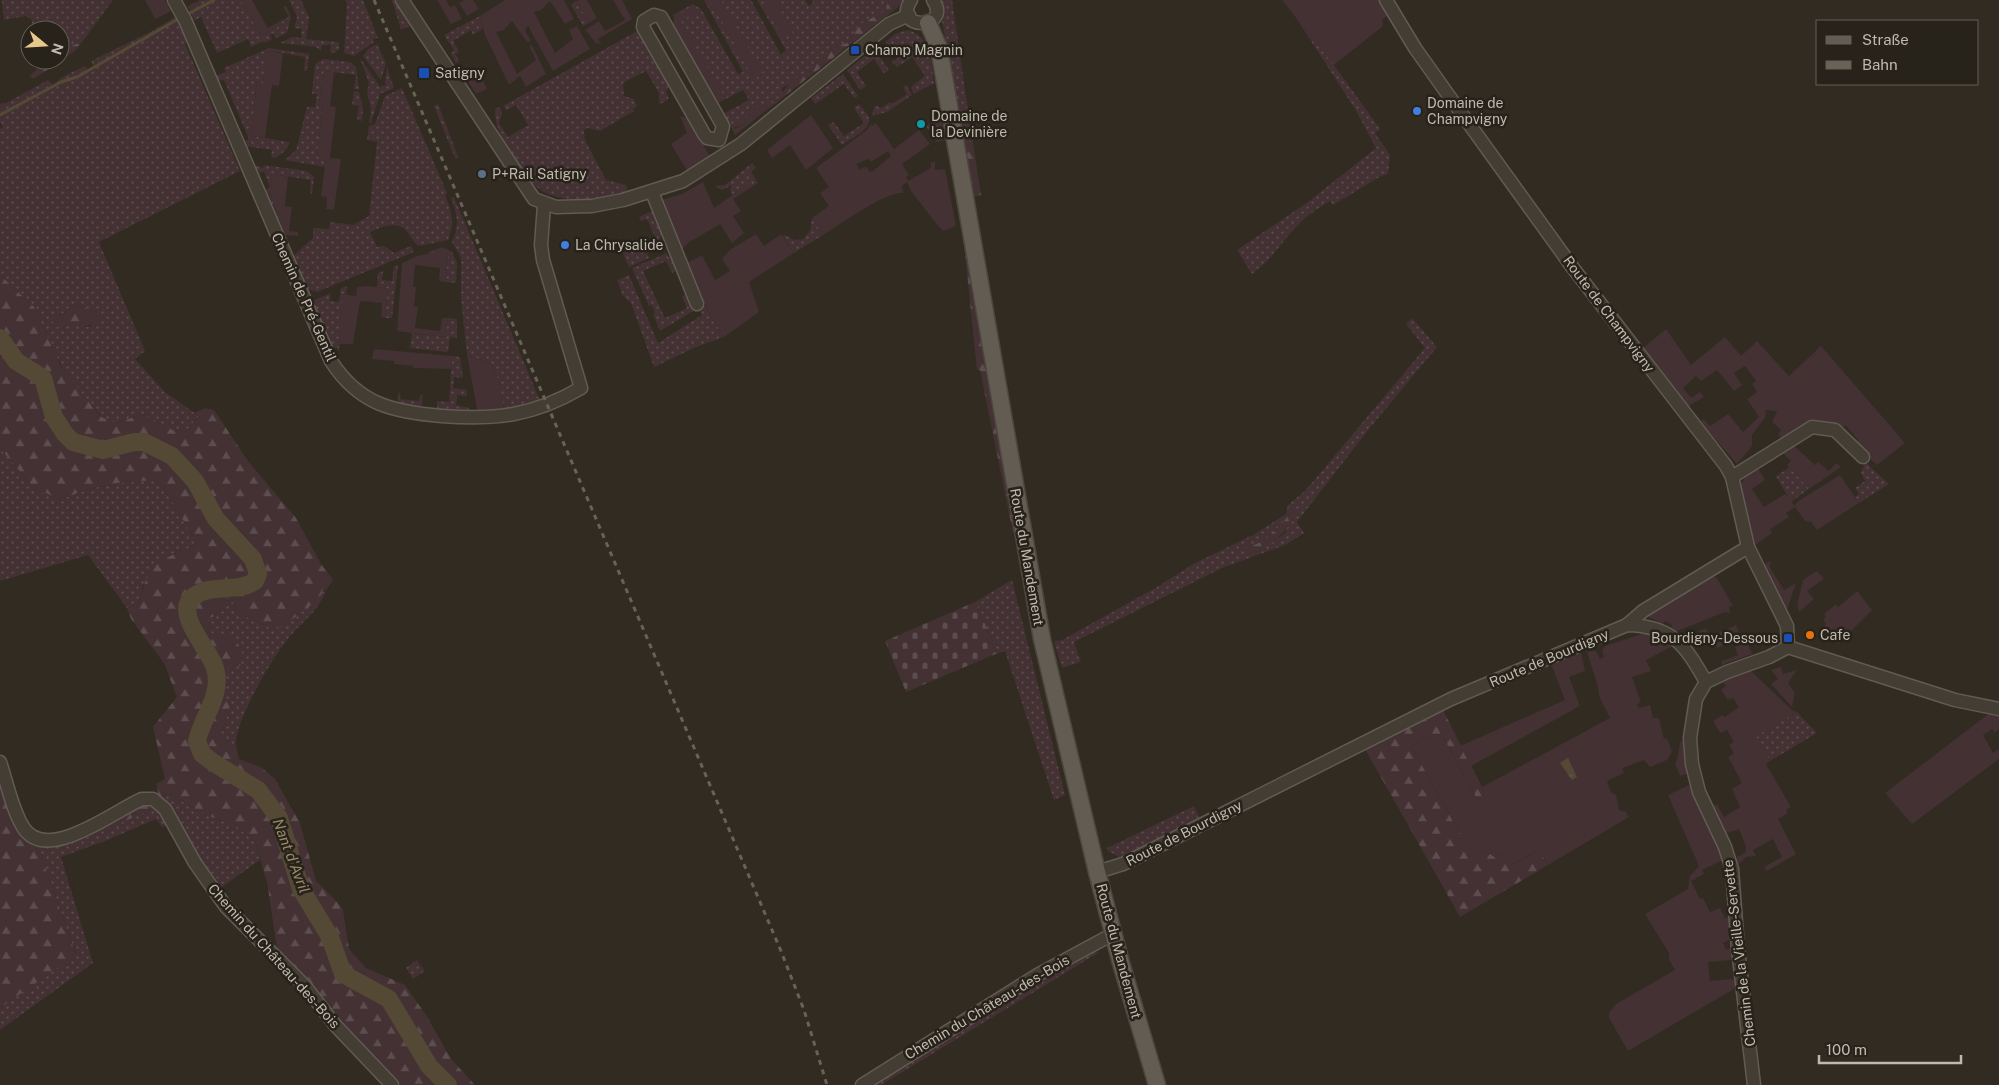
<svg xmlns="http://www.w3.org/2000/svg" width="1999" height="1085" font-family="'Public Sans',sans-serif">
<defs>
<pattern id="grass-dots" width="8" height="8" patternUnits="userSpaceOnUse" patternTransform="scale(1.25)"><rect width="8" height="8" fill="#433134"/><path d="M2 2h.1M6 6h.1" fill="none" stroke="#5c4d4f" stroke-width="1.8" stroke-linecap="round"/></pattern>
<pattern id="forest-firs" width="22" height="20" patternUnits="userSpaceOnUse" patternTransform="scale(1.25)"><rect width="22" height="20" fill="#433134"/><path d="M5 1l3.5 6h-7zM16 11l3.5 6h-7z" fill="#5c4d4f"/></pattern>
<pattern id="cemetery-stones" width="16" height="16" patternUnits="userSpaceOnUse" patternTransform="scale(1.25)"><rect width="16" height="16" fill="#433134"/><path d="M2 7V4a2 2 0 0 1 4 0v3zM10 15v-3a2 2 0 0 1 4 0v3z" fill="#5c4d4f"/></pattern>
<pattern id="water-ripples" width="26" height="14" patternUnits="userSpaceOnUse" patternTransform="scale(1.25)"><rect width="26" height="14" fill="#544935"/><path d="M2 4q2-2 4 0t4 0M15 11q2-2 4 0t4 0" fill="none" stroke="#6b6150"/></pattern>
</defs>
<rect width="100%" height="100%" fill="#322b21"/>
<g fill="url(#grass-dots)" fill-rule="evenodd">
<polygon points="2,0 113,0 83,41 60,51 60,30 34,30 31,19 26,16 4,20"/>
<polygon points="200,0 241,0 261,36 283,24 280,21 289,17 283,7 286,6 291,17 287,33 276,38 273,33 270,35 272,39 265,43 264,41 251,47 248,39 217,53 201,17 194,21 188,6"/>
<polygon points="289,0 301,0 309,17 306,39 339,42 339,49 335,53 330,52 331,45 322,45 321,51 316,47 280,43 292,37 301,38 302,29 294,28 297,17"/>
<polygon points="345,0 363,0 378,38 373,39 374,42 354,56 344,53 347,4"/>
<polygon points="392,0 395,0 412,25 401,30"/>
<path d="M704,0H751L781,55L786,50L757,0H805L809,6L813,3L812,0H889L885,11L853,34L847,43C834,47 817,52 814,69L782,88V95L771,105L757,107L740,125L732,129L723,114L749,100L743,90L726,99L674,18L673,15L693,4L701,9L738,74L743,72Z"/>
<polygon points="942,0 952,0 969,117 960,118 941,16"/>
<polygon points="576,1 589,23 583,26 571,5"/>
<path d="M1293,13L1334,65L1380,129L1375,133L1390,155L1388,174L1381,176L1333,205L1330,201C1319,208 1307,215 1298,225C1282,241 1271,261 1252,274L1237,250L1308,202L1376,148L1355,109Z"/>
<path d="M178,15L188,39L185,44L240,171L99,242L145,351L135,359L165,392L199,416L186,431L173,430L141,414L116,424L101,416L70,380L56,356L34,307L0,275V129L3,127L0,122V104L6,103L48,80L53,85L62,77L85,66L89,72L95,69L91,61L154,30ZM76,305L97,312L90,327L64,324L55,318C64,315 67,307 76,305Z"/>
<polygon points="480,16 483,29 473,35 471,30 453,41 459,52 455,54 459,61 456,63 451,54 454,50 444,35"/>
<path d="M639,30L669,84L666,93L669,99L659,105V93L646,71L623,83L624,96L634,99L637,106L633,109L634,111L600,131L588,128L584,130L585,140L606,180L626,185L628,194C602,198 561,206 538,188C527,179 520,165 513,154C502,138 495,129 495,109L500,107L502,114L499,123L508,137L528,125L516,105L506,110L503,106Z"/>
<path d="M908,30C932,36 931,64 934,83L914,94L911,87L925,76L912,57L897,67L892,62L899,57L885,42L897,33Z"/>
<polygon points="377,44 386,63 381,80 363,56 368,49"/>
<polygon points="269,48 309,54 307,71 304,71 305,57 272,51 268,53 263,83 257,82 251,136 290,142 285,151 275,158 271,157 272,150 245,146 243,142 249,139 224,80 218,81 215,76 226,72 224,68"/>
<polygon points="874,49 889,70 884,74 874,59 857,72 866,86 860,90 847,70"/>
<polygon points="360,58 380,87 386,85 385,81 387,67 394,88 380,94 371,123 369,123 371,109 367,92 369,83"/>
<polygon points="323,59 350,62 356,67 359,89 354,89 356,75 324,71 319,104 323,105 317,156 326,158 325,167 285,160 296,150 307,107 315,107 317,94 312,94 315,64"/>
<polygon points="843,74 858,96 854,98 844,84 815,104 811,98"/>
<polygon points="906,85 912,95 887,112 872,116 875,105 881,108 890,102 892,104 907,94 903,87"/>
<path d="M402,88L447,193L445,195C452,212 455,223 448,240L419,246C412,242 410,233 403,228C394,221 377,229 370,232L377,247L384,246L394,253L411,246L414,252L317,292L307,289L263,192L270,187L264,171L257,174L255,165L263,168L264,165L307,171L314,177L312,194L310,193L311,180L272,174L271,189L269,191L293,256L313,238V228L329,229L330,222L353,225L369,216L377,142L367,140L369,126L375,124L385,96Z"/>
<polygon points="354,91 359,92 363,108 362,121 357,120 359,106 352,105"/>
<polygon points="438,104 458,157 455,158 434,106"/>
<path d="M859,104C862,108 867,113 869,118C873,128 849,140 842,145L828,125L834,122L844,136L864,123L854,108Z"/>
<polygon points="941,118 945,140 937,142 926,126"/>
<polygon points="752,163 756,168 751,172 758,183 750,188 748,185 733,195 730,190 732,185 722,190 716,186 725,185"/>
<path d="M454,197L541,403L504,411L499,381L491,363L467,355L461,298V258L452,242C460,226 457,214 451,198Z"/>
<polygon points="652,211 663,235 660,237 665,250 662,252 660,247 647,253 649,258 629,267 623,253 656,239 647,219 641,221 639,217"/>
<polygon points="812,218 823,235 794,253 783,236 785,235 794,240 803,239 810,231"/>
<polygon points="443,247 452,252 457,263 456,283 446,282 448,252 425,253"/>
<polygon points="667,253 668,257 672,256 677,270 672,273 666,261 643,271 665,318 687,308 682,296 688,294 695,310 660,331 653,314 655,313 652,305 649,306 632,268"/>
<polygon points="398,265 392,318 385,318 388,289 377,287 378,273 383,271 382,280 392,281 394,266"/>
<polygon points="629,275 658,343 702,315 699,306 705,306 724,337 696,347 654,367 631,303 623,296 617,280"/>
<polygon points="347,286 346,294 343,295 339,352 337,347 332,349 312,301 331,293 330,301 339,302 341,288"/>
<polygon points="448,318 457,319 457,338 450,337 448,352 410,348 412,333 445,337"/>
<path d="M1412,318L1437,347L1369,429L1297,522L1304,533L1285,545L1222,568L1074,642L1081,662L1062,668L1054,641L1062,640L1157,587L1195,563L1253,535L1286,514L1288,505L1306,490L1425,348L1406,324ZM1294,509L1285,533L1260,551L1250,554L1247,546C1266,546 1283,522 1294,509Z"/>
<polygon points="452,356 460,357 463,378 454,377 453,388 467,390 467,396 457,395 456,405 469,408 470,412 437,409 437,401 449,402"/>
<polygon points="399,390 401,399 419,401 420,395 423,395 421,408 397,405"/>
<path d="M0,448L39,494L44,492L60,500C90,486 127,479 159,481L196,541L194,546L168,556L143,585L139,603L127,608L88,555L0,581Z"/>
<polygon points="1865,462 1889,484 1859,503 1855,497 1859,494 1855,488 1865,481 1861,473"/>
<polygon points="1790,467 1809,489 1791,502 1776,476"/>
<polygon points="1012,580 1065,795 1054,800 1005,651 998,653 975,602"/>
<path d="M327,589C317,614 302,621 287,640C273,657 233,724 236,746L220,737L231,703L223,699L225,672L210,633L209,619L214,616L229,596L240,614L271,628Z"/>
<polygon points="1797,712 1817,733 1770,761 1755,736"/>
<polygon points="171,795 208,816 234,824 255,842 260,860 218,890 159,796"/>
<polygon points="145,804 154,806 170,825 162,827 156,819 105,841 61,857 93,963 0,1030 0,1008 76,954 37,844 150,810"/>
<polygon points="1194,806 1199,817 1127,855 1119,857 1108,851 1107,848"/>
<polygon points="1091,948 1098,953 881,1085 870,1085"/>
<polygon points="417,960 425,971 413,979 406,968"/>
</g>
<g fill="url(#forest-firs)">
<path d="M889,0H903L898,7L735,135L732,129L737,128L757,107L775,102L792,80L814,69C817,52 833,47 847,43L860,24L885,11Z"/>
<polygon points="83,41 75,51 38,76 33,78 29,77 46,60 60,60 60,51"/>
<polygon points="969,117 981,195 972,197 960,118"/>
<polygon points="964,244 966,244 1016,533 1013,533 980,370 977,370"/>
<path d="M0,275L34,307L60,365L100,416L116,424L141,414L173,430L186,431L199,417L194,413L205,408L214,410L248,461L296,518L321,564L333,580L327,589L323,590L319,599L282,627L271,628L240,614L229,596L214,616L209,619L210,633L234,635L244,657L240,666L225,669L223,699L231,703L220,737L236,746L239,759L261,767L275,779L300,823L316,881L338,903L343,910L349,949L366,968L405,985L426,1015L451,1059L475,1085H395L278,955L267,882L255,842L234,824L208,816L171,795L159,796L156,784L165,779L153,727L177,697L164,663L131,619L127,608L139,603C148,563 158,560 194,546L196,541L159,481C127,479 90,486 60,500L44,492L39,494L0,448Z"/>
<path d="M76,305L97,312L99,316L98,322C84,330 69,323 54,328L52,324L55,318C65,315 68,307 76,305Z"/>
<path d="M1294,509L1301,511C1290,525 1267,556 1247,553V546C1265,546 1283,522 1294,509Z"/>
<path d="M1443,710L1482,787L1484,796L1480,799L1475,796L1442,735C1433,733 1418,739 1412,747L1459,832C1467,836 1468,841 1474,846C1480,851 1488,851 1496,858L1504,853L1514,864L1539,850L1548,865L1460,917L1365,749Z"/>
<polygon points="0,771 37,844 76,955 0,1008"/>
<polygon points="145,804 150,810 84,839 82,835"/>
</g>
<polygon fill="url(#cemetery-stones)" points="975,602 998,653 906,692 885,641"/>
<g fill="#433134" fill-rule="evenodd">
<polygon points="145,0 165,0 171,11 155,19"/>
<polygon points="241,0 252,0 268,28 280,21 283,24 261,36"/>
<polygon points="437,0 446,0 450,7 455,5 462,19 451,24"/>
<polygon points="464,0 473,0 479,9 467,16 459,3"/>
<polygon points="505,0 564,0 574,19 565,24 550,1 541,10 534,12 555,53 573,39 569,30 577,26 590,49 553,71 528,26 525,30 531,41 527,42 512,21 504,30 496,32 517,74 536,60 529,46 532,45 546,74 526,87 520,76 509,85 485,35 480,16"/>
<polygon points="579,0 587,0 597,18 589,23 576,1"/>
<polygon points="613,0 622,0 632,19 598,39 601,44 596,43 585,30 599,21 605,31 625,20"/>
<polygon points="710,0 721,0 763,74 754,79"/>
<polygon points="762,0 775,0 793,33 783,39"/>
<polygon points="1282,0 1381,0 1389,14 1382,20 1383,26 1334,65"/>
<polygon points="694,5 697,12 681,21 726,99 719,103 701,77 696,63 694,64 673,26 674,18"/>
<polygon points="272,51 283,54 279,86 272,85 265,138 251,136 257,82 263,83 267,53"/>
<polygon points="478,69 487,89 476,94 465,76"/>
<polygon points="324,71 334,72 330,106 336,107 330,158 341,159 334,210 326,209 327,197 321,196 326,158 317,156 323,105 319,104"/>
<polygon points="811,115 833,148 806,170 790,145 772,158 767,150"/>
<polygon points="680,116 689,119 710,157 688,172 671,144 687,133"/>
<path d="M876,123L894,149L919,130L930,144L902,164L909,175L906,177L908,181L931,168V162H935V170L945,169L956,226L944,231L939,227L911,191L907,182L902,186L903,193C886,191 839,225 823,235L812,218L829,206L820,193L829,187L816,168L867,130L871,124L872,126ZM888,151L891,156L873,171L870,172L866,166L860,170L856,164L869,159L871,162Z"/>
<polygon points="272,173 288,177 285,206 292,207 289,231 298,232 298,236 285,235 269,190 271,189"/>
<polygon points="703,182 714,208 748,184 750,188 733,199 741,211 733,216 744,233 732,243 720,224 688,243 681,250 661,200 682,194"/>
<polygon points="756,234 764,246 781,234 794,253 749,282 759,312 724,337 705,306 706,304 698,301 685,262 691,261 702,255 715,280 730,271 722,259 731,249"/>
<polygon points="440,251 448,252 446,282 439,281 440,268 415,265 413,287 416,287 414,306 418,307 415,328 440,331 442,318 448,318 446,337 397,331 402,263 417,256"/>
<polygon points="367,286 388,289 385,317 381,317 382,303 360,301 353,344 338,344 343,294 356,296 357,287"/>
<polygon points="1666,329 1691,365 1725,337 1741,356 1757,341 1789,376 1821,346 1905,443 1877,465 1854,445 1858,440 1846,426 1839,428 1812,419 1784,440 1778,435 1781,430 1772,422 1777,411 1765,410 1766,416 1752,435 1752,446 1737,464 1700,422 1704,419 1710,426 1728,414 1743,432 1759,417 1747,399 1757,392 1752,384 1756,381 1745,366 1734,373 1742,385 1734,391 1717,370 1701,381 1696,376 1683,388 1691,398 1700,392 1704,397 1687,407 1658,373 1659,369 1643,348"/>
<polygon points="374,349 452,356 451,369 413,368 413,366 394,364 394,361 372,359"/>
<polygon points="467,355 491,363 499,381 504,411 481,414 477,409"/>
<polygon points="1792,444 1815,465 1818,462 1829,471 1836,463 1841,467 1809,489 1787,465 1791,461 1782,452"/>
<polygon points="1758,468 1765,480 1752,489 1764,507 1785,494 1795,506 1797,502 1840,475 1859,503 1817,530 1811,522 1805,521 1795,507 1786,513 1789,517 1770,529 1772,533 1754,546 1740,486 1747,474"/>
<polygon points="1770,561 1771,564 1769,566 1784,590 1796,583 1787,610 1763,565"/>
<polygon points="1815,572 1818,572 1824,579 1807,591 1814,599 1799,612 1797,605 1803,580"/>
<polygon points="1709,575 1717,578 1733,606 1729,607 1730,613 1725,612 1677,631 1671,628 1672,625 1665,621 1663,624 1649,617 1648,615"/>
<polygon points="1857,591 1872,610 1838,644 1824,633 1827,630 1824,626 1826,624 1823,619 1826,617 1824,614 1836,604 1838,607"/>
<polygon points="1736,625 1741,639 1717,648 1716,645 1711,647 1710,644 1704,646 1702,642 1698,643 1693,634 1706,628 1710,636"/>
<path d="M1645,633L1656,634L1675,645L1646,660L1651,671L1632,677L1641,702L1637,704L1639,708L1650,705L1653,718H1659L1664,739L1667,738L1672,752L1667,760L1650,767L1644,760L1622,768L1624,773L1607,781L1611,792L1616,795L1619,810L1626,812L1629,817L1548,865L1539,850L1513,864L1504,853L1496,858C1488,851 1481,851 1474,846C1468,841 1467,836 1459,832L1412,747C1418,739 1433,733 1442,735L1475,796L1480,798L1484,796L1482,787L1610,718L1599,696L1598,687L1587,652L1593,650L1597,652L1600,659L1604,657L1602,650L1605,646Z"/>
<polygon points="1747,642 1752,654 1721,665 1722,661 1738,655 1735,647"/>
<polygon points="1581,652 1585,671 1569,677 1580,706 1471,766 1460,746 1565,700 1551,664"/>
<polygon points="1781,667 1783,674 1797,670 1788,683 1795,693 1792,707 1771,684 1778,679 1771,670"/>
<polygon points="1750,670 1792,710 1797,712 1756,736 1770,761 1766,764 1791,807 1786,810 1788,813 1778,819 1796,854 1767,871 1764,867 1782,857 1773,839 1753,850 1756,856 1746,857 1737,866 1737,857 1746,852 1746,847 1739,829 1724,834 1710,808 1717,804 1724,817 1740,807 1732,789 1742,783 1728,757 1734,753 1729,745 1734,742 1727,730 1720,733 1713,721 1722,715 1725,717 1739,707 1733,698 1728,700 1721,690 1726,686 1722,681"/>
<polygon points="1991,712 1999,716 1999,729 1995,732 1992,729 1983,735 1993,753 1999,749 1999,759 1912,824 1885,793"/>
<polygon points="1686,740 1687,774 1680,776 1675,764 1678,756 1680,742"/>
<polygon points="1691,784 1724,856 1723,860 1702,870 1704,874 1691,881 1700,899 1703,898 1710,912 1720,908 1725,918 1732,916 1734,947 1731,939 1723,943 1726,950 1731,948 1731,960 1708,962 1710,981 1732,979 1738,982 1739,986 1628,1051 1609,1018 1609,1013 1616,1004 1675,970 1669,960 1669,953 1645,914 1688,889 1690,876 1699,866 1668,795"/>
</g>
<polygon fill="url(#water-ripples)" points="1568,758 1577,777 1572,780 1560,763"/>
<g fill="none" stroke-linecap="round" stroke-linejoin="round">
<g stroke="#544935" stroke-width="3">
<polyline points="186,15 214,0"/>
<polyline points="0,115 61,82 77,77 180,18"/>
</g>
<path stroke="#544935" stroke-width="18" d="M0,338L16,361L43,378L54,417L65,434L73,442L103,450L134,442H144L172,456L195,481L216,519L253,559L258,574L255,581C238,593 210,583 193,597C173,613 210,650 215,668C223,696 202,716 197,741L202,754L214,763L258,790L279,818L301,889L330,937L343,974L389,999L429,1066L448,1085"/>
<g stroke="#615b52" stroke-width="15">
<g id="minor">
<path d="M174,0L185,20L331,361C359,405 394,412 442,416C496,420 533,416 581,388L543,260L541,245L544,205"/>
<polyline points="402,0 534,199 556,207 592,206 623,200 683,181 741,144 889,24 909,15"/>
<path d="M911,0C891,31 953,30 933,0"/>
<polyline points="1386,0 1415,48 1449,96 1573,268 1726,466 1732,477 1748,547 1787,626 1788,647"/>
<polygon points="654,15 661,17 723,126 719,140 707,138 704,134 643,27 644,21"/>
<polyline points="652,192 697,304"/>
<polyline points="1732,477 1812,427 1835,430 1863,457"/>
<polyline points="1627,625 1643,611 1748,547"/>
<polyline points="1788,647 1955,700 1999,709"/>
<path d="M0,762C7,783 12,809 23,827C46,865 114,811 142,799H153L165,809L195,863L226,907L305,986L335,1025L392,1085"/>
<path d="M1097,872L1123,864L1451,699L1627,625C1673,626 1685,645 1706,682"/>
<polyline points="862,1085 1039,974 1113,934"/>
<polyline points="1754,1085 1738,949 1732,869 1725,847 1699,792 1692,764 1690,738 1696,699 1706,682 1727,672 1769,657 1788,647"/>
</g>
</g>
<g stroke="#4c463e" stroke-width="19">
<polyline id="major" points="928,23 939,48 1042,639 1097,872 1121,963 1157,1085"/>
</g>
<use href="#minor" stroke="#433d34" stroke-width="12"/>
<use href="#major" stroke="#635c52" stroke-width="16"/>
<polyline stroke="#696256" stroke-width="3" stroke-dasharray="5 5" stroke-linecap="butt" points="374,0 781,951 804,1010 827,1085"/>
</g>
<g fill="#1a4fb4" stroke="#27221a" stroke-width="2">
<rect x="850" y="45" width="10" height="10" rx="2.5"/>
<rect x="418" y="67" width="12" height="12" rx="2.5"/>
<rect x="1783" y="633" width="10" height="10" rx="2.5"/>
</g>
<g fill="#3f7fe0" stroke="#27221a" stroke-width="2">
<circle cx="1417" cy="111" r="5"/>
<circle cx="565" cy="245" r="5"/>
</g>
<circle fill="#0f9aa8" stroke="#27221a" stroke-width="2" cx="921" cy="124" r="5"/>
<circle fill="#5c6f8a" stroke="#27221a" stroke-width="2" cx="482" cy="174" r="5"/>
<circle fill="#e8710a" stroke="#27221a" stroke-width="2" cx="1810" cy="635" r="5"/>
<g text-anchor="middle" stroke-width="5" stroke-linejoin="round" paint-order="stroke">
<g font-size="14" fill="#c0b9ae" stroke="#27221a" text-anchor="start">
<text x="865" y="55">Champ Magnin</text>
<text x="435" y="78">Satigny</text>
<text x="1427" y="108">Domaine de<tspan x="1427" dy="16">Champvigny</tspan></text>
<text x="931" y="121">Domaine de<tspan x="931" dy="16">la Devinière</tspan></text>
<text x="492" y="179">P+Rail Satigny</text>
<text x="575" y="250">La Chrysalide</text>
<text x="1820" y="640">Cafe</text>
<text x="1778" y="643" text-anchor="end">Bourdigny-Dessous</text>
</g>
<g font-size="14" fill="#c0b9ae" stroke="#27221a">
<text transform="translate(304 297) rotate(66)" y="5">Chemin de Pré-Gentil</text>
<text transform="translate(1609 314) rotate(53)" y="5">Route de Champvigny</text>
<text transform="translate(1027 557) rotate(80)" y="5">Route du Mandement</text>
<text transform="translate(1549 658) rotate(-23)" y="5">Route de Bourdigny</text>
<text transform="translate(1184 833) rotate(-27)" y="5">Route de Bourdigny</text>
<text transform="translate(1119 951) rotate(75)" y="5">Route du Mandement</text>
<text transform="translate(1739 953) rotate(-97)" y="5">Chemin de la Vieille-Servette</text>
<text transform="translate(274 956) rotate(48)" y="5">Chemin du Château-des-Bois</text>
<text transform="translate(987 1007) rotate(-31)" y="5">Chemin du Château-des-Bois</text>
</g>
<g font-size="15" font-style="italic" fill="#9a886b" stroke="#27221a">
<text transform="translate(291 856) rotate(69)" y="5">Nant d'Avril</text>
</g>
</g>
<rect x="1816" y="20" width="162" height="65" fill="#27221a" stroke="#645e55"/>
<rect x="1826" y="36" width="25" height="8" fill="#635c52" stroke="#645e55"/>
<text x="1862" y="45" font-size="15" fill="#c0b9ae">Straße</text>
<rect x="1826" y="61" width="25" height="8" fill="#696256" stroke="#645e55"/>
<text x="1862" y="70" font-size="15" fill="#c0b9ae">Bahn</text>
<g transform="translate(45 45) rotate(108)"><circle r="24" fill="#27221a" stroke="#645e55"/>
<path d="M0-4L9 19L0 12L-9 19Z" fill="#e8c78b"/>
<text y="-8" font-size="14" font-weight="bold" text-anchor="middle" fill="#c0b9ae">N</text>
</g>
<path d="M1819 1055v8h142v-8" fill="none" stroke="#c0b9ae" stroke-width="2.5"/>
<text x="1826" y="1055" font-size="15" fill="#c0b9ae" stroke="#27221a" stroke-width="4" paint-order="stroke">100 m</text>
</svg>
